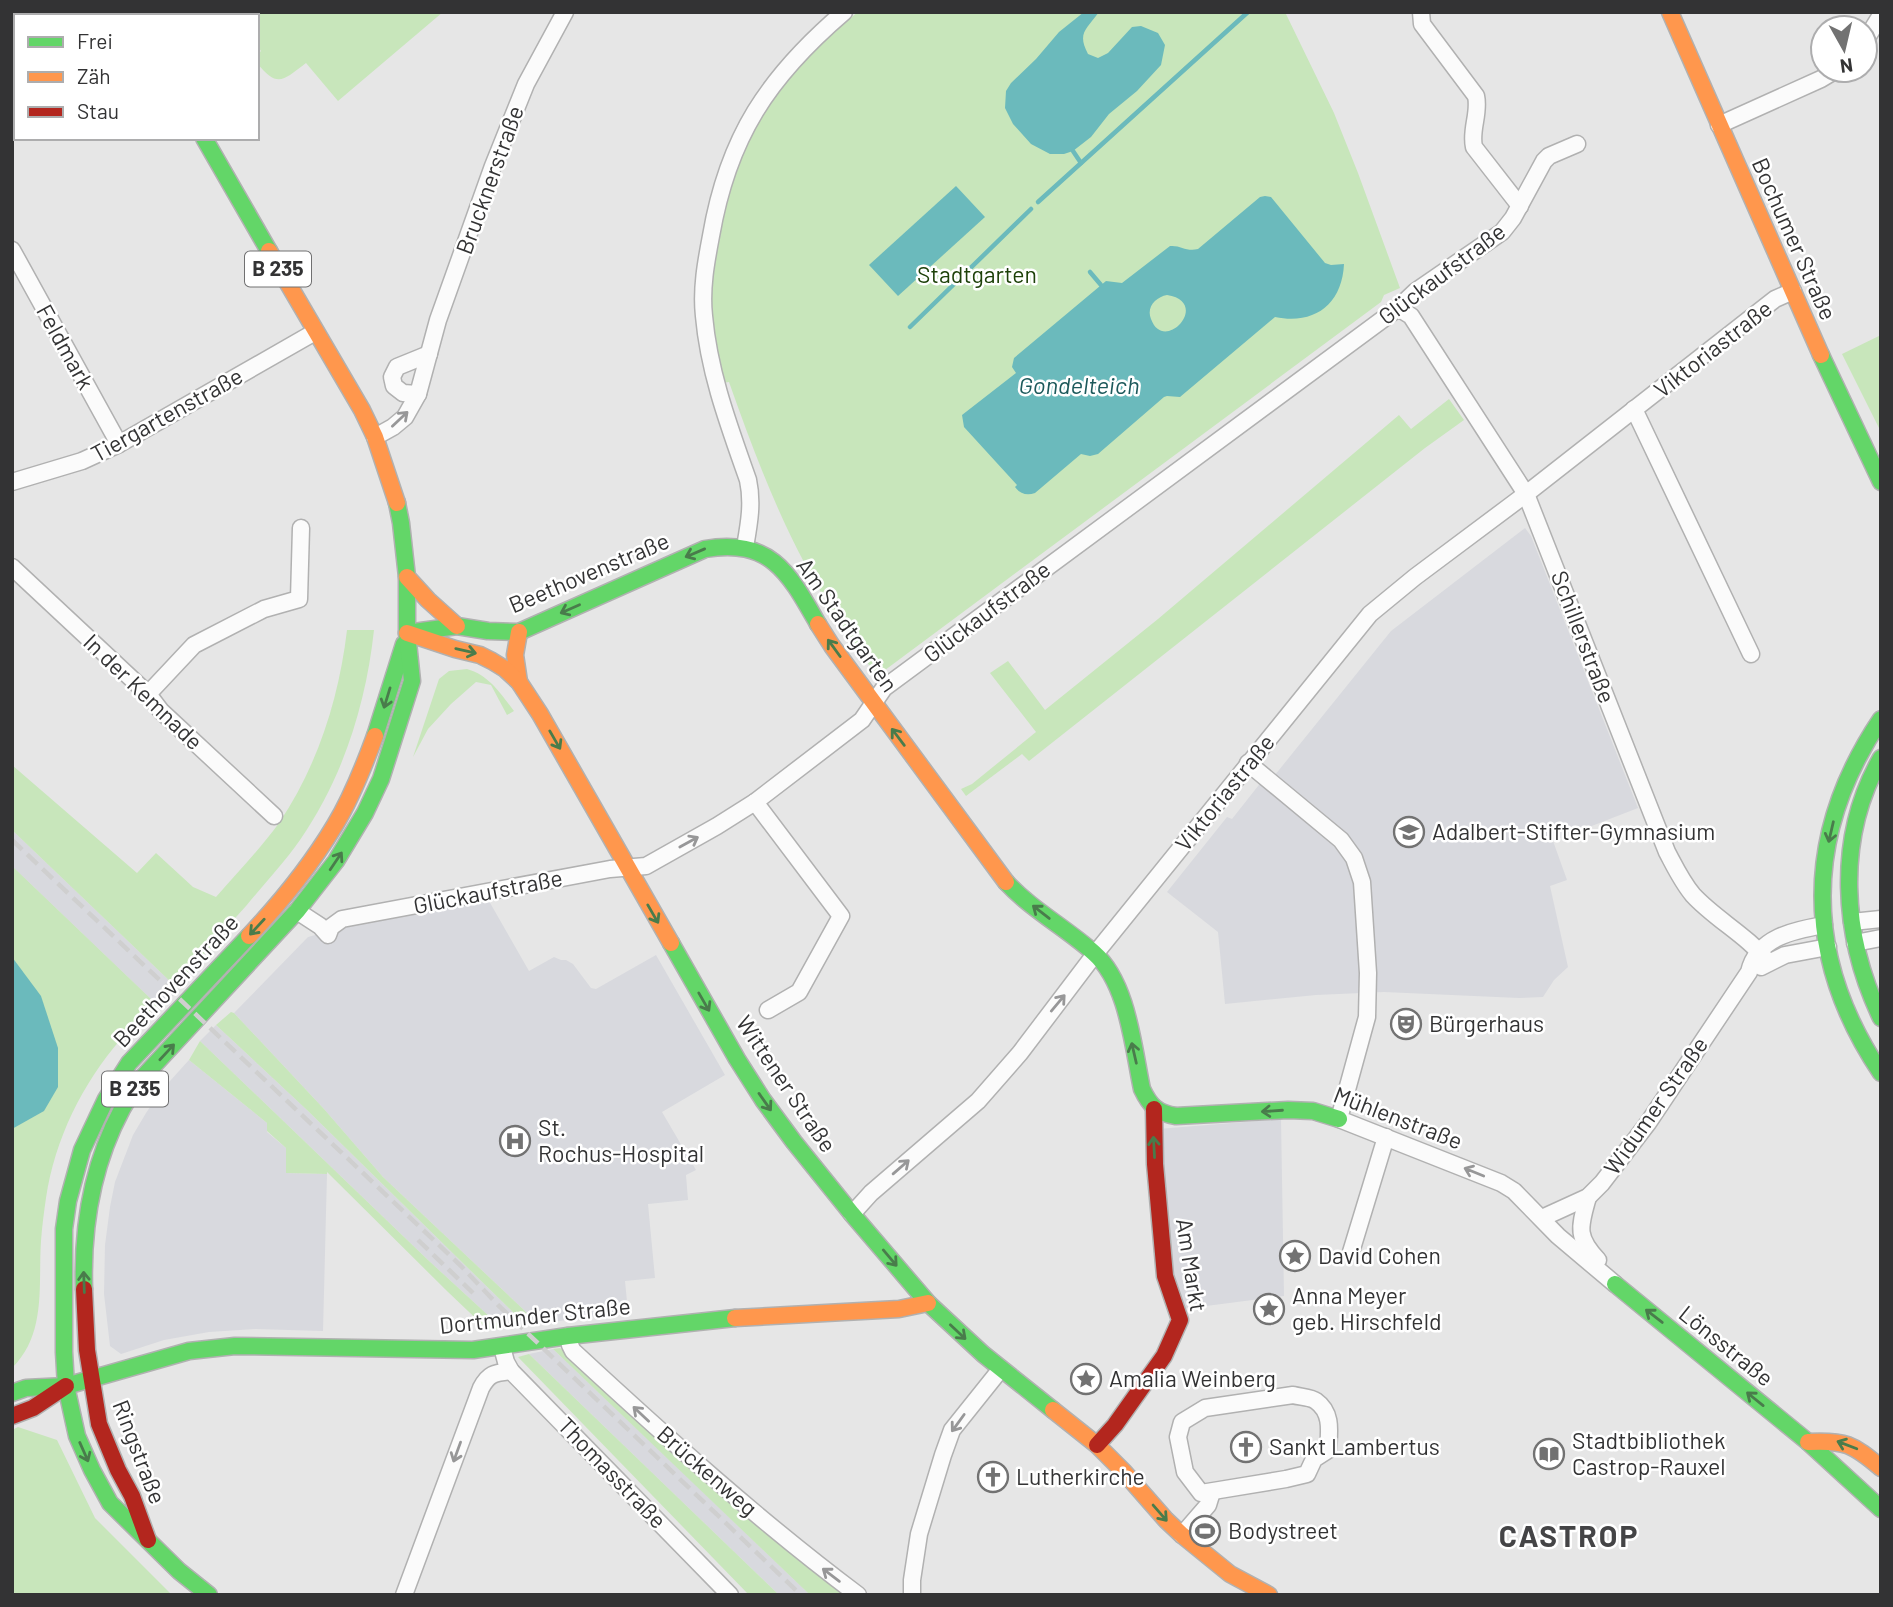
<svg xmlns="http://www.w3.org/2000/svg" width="1893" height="1607" font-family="Barlow,sans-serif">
<rect width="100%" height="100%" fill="#e6e6e6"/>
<g fill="#d8d9de">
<polygon points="1525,528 1531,536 1638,808 1553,841 1567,880 1550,886 1568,967 1554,980 1543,997 1519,998 1384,992 1316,995 1225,1004 1218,932 1167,892 1227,817 1232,819 1262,781 1267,784 1279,770 1391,631"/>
<polygon points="12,830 176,987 160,1003 151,999 12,866"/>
<polygon points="489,901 529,971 554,957 561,960 566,960 573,964 591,988 596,989 656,955 725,1075 662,1112 696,1170 686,1175 688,1200 648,1204 655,1278 625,1281 628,1312 536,1324 524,1310 383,1177 324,1109 234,1013 308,937 341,928"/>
<polygon points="216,1025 307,1110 526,1325 502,1328 428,1260 200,1041"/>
<polygon points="189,1060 267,1123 267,1132 286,1148 286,1173 327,1174 323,1331 255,1329 209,1332 164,1340 121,1354 110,1346 104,1294 105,1245 110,1207 115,1182 133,1135 146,1113 160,1092"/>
<polygon points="1281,1119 1284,1296 1175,1310 1158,1129"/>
<polygon points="553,1349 677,1467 810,1595 779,1595 529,1354"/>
</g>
<g fill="#c8e6bb">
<path d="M240,12H443L338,101L306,63C283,80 278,89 257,63V55L261,51L257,46V16H236Z"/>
<path d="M858,12H1285L1334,113L1358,173L1400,288L1384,295L1381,302L877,676C851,640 826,603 805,564C774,506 751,444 729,382L723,383C717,357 713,331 712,304C710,215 745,123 805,58C821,41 840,27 858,12Z"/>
<polygon points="1881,335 1881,432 1842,354"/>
<polygon points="1449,399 1464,420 1425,448 1029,761 1022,754 966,796 961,789 972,784 1036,732 990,673 1008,661 1045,710 1158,619 1399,415 1411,429"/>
<path d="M347,630H374C366,704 343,778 300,840C284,863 264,884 246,906C222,932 199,960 176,987L12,830V765L137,873L156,853L193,887L216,897C237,873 260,849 279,823C318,765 339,698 347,630Z"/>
<path d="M467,669C489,675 501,694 514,711L507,715L491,685L476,682L451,704L428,729L413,757L439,679L449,671Z"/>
<path d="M12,866L151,999L160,1003C153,1009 146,1014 139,1019C132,1025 126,1033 121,1039C82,1084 55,1139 46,1198C44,1212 42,1226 41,1241C38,1284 47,1334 12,1368Z"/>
<polygon points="231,1012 234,1013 324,1109 383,1177 524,1310 535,1323 526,1325 307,1110 216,1025"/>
<polygon points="200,1041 428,1260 502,1328 488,1330 448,1292 327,1172 327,1174 286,1173 286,1148 267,1131 267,1123 189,1060"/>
<polygon points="560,1348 565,1352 851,1595 810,1595 553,1349"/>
<polygon points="529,1354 779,1595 749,1595 518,1357"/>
<polygon points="18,1427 57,1440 95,1518 172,1595 12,1595 12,1430"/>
</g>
<g fill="#6bbabc" fill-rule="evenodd">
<path d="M1084,12H1099C1086,30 1077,33 1088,54L1098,58L1108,53L1132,27L1141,26L1158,33L1165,45L1161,65L1137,91L1109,114L1091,137L1073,151L1064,154H1050L1031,144L1013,124L1005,108L1006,91L1011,83L1036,59L1059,32Z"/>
<polygon points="956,186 985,217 898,296 869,265"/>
<path d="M1265,196L1271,197L1325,263L1331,265L1344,264C1342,305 1314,325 1275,317L1180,397L1167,396L1164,397L1098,454L1090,456L1081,454L1035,493C1027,496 1020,494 1015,487L1017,485L964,427L962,415L1016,373L1012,367L1014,358L1106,281L1122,283L1170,246C1181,245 1186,252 1198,249L1260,197ZM1167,295C1212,302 1164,355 1151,319C1146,307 1156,297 1167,295Z"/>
<polygon points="12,957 41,996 58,1048 58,1087 44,1111 12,1129"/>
</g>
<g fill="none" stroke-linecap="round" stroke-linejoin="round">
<g stroke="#6bbabc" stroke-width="4.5">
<polyline points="1073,151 1081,163"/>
<polyline points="1038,202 1248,12"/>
<polyline points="1090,272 1101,285"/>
<polyline points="910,327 1031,209"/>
</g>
<g stroke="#b1b1b1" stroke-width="19">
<g id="street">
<path d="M1421,12L1422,24L1476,96C1480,113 1470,130 1474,147L1520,206"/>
<polyline points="1865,41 1881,15"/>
<polyline points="1719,125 1821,79 1836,70"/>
<polyline points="12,250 119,444"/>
<path d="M1398,308L1411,316L1526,494L1667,852C1675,867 1682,882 1693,895C1716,920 1747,935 1768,962"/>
<polyline points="418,394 403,393 394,386 392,377 397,367 429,354"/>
<polyline points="1634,409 1751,654"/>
<polyline points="375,437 393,427 405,417 418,394 438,320 493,166 526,84 565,12"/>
<polyline points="12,482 82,461 119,444 315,332"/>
<path d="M745,547C749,524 753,503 748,480C729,426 709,373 704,316C701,289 706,262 711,236C728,137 768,77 844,12"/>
<polyline points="12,567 148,694 161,711 274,816"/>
<polyline points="148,694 194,645 264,609 299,599 301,528"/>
<polyline points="1248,763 1341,840 1354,858 1362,882 1368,973 1367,1017 1339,1119 1501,1183 1514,1191 1558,1236 1615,1284"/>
<polyline points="755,802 841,916 799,992 768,1010"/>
<polyline points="297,911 320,926 328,935 331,927 342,919 610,869 646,866 717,826 755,802 862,720 884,688 1398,308 1416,291 1502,232 1513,218 1544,161 1549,156 1577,144"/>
<polyline points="1852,922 1881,919"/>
<polyline points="1855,943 1881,938"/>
<polyline points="1761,967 1785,955 1828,947"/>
<path d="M1588,1197C1580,1226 1575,1236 1598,1260"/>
<polyline points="852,1214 871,1193 978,1101 1020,1053 1095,954 1370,614 1415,577 1526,494 1775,299 1793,291"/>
<path d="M1542,1218L1588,1197L1602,1183L1648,1123L1749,972C1757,937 1795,930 1824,925"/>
<polyline points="1351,1252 1386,1137"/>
<path d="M568,1336L570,1345L573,1351C665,1436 758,1520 858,1595"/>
<polyline points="502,1347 506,1362 511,1371 730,1595"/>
<path d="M1293,1395C1300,1397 1311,1397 1316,1401C1333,1413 1329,1433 1328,1450L1314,1459L1307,1474L1286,1479L1201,1493L1185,1472L1178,1437L1182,1422L1205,1408Z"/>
<polyline points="1182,1535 1208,1505 1212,1492"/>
<path d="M404,1595L481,1388C489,1373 495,1373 511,1371"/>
<polyline points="912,1595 912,1580 919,1534 943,1455 952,1430 1000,1370"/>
</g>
</g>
<g stroke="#b1b1b1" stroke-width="19">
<g id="fast">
<polyline points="204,138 269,251"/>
<polyline points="1821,355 1881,482"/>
<path d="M414,632L457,626L488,631L519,632L705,549C771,538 789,573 818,624"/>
<path d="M1881,719C1803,835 1803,957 1881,1073"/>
<polyline points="375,736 404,644"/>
<path d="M1881,758C1835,839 1842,936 1881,1018"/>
<path d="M1006,882C1032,910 1066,928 1094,953C1128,983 1133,1047 1142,1089C1150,1106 1157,1113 1176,1116L1288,1110L1313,1111L1339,1119"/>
<polyline points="671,943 737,1059 763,1100 794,1142 852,1214 928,1303 983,1354 1053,1410"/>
<polyline points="1615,1284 1808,1442 1881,1509"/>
<path d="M84,1289C82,1226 92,1165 122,1109C128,1098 136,1087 143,1077L297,911L336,861L365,813L381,779L412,681L407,633V577L401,523L397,503"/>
<polyline points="12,1393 26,1388 66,1386 189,1351 235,1346 473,1350 568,1336 735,1318"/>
<polyline points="209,1595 179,1571 110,1503 92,1470 77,1436 66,1386 64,1352 64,1229 68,1201 82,1150 106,1099 129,1063 249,936"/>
</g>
</g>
<g stroke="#b1b1b1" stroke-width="19">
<g id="slow">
<polyline points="141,12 143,16"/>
<polyline points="1670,12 1821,355"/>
<polyline points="269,251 362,410 375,437 397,503"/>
<polyline points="407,577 428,600 457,626"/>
<polyline points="818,624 832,646 1006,882"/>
<polyline points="519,632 515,655 519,682"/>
<polyline points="407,633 455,649 480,655 492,661 505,669 519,682 540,714 671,943"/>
<path d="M249,936C281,902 311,865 335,825C352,797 364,766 375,736"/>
<polyline points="735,1318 899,1309 928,1303"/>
<polyline points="1053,1410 1097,1445 1124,1472 1166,1520 1182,1535 1230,1574 1269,1595"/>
<path d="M1808,1442C1845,1440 1853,1444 1881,1468"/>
</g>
</g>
<g stroke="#b1b1b1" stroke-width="19">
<g id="jam">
<polyline points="84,1289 87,1350 99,1424 118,1470 132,1496 148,1540"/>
<polyline points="12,1416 33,1408 66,1386"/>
<polyline points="1097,1445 1115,1425 1164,1356 1180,1320 1165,1276 1155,1164 1154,1109"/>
</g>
</g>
<use href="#street" stroke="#fbfbfb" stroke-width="16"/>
<use href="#fast" stroke="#63d668" stroke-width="16"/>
<use href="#slow" stroke="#ff974d" stroke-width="16"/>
<use href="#jam" stroke="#b3261e" stroke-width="16"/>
<g stroke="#cfcfcf" stroke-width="4.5" stroke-dasharray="14 7" stroke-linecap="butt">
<polyline points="12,840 461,1266 498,1305 801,1595"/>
<polyline points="418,1240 473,1293"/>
</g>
</g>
<defs><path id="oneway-shaft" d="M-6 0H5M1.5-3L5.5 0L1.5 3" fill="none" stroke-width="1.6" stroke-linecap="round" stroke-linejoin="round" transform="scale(1.75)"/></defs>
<g stroke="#979798">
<use href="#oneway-shaft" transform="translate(400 419) rotate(-43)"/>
<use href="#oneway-shaft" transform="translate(689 842) rotate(-29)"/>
<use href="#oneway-shaft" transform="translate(1058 1003) rotate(-50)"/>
<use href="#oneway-shaft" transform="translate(901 1167) rotate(-41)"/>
<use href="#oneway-shaft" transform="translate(1474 1172) rotate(-158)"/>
<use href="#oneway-shaft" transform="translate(641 1414) rotate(-137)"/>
<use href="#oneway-shaft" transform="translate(958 1423) rotate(126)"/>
<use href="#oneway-shaft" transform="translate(457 1452) rotate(110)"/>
<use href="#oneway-shaft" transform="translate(831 1575) rotate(-143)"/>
</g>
<g stroke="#497c4b">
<use href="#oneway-shaft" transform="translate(695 553) rotate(157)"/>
<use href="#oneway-shaft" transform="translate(570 609) rotate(156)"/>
<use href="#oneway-shaft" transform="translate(834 648) rotate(-126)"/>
<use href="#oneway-shaft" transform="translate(466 651) rotate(13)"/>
<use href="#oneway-shaft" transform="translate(387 698) rotate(107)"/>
<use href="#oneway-shaft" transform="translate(898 737) rotate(-127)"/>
<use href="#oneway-shaft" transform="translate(555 740) rotate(60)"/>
<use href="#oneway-shaft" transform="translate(1831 832) rotate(103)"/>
<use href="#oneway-shaft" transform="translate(336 861) rotate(-56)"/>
<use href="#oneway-shaft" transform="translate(1041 912) rotate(-142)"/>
<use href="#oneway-shaft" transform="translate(653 914) rotate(60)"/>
<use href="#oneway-shaft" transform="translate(257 927) rotate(133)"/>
<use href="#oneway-shaft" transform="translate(704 1002) rotate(60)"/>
<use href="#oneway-shaft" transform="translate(167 1052) rotate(-47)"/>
<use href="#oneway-shaft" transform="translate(1134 1053) rotate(-103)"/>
<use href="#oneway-shaft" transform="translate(765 1102) rotate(55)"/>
<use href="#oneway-shaft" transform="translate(1272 1111) rotate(176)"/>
<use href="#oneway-shaft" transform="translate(1154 1147) rotate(-93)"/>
<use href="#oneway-shaft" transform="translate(890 1258) rotate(50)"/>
<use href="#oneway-shaft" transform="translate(84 1282) rotate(-92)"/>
<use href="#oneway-shaft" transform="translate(1654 1316) rotate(-142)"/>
<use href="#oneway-shaft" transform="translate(958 1332) rotate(43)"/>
<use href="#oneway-shaft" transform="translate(1755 1399) rotate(-141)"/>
<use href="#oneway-shaft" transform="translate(1847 1445) rotate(-159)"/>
<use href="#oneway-shaft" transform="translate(84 1452) rotate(66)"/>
<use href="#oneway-shaft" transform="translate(1160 1513) rotate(49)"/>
</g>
<defs>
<g id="school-ring" transform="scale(1.575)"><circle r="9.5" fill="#fff" stroke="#727272" stroke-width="1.5"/><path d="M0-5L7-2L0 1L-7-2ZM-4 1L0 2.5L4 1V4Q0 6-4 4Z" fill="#727272"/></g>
<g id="theatre-ring" transform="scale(1.575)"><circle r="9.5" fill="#fff" stroke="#727272" stroke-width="1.5"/><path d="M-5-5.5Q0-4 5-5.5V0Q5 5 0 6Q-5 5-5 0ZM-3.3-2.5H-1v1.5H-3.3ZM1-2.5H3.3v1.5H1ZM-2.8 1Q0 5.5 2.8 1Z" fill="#727272"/></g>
<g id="hospital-ring" transform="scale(1.575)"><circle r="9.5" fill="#fff" stroke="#727272" stroke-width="1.5"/><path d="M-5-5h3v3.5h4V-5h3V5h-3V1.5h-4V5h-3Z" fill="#727272"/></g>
<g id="sight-ring" transform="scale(1.575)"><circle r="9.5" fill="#fff" stroke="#727272" stroke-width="1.5"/><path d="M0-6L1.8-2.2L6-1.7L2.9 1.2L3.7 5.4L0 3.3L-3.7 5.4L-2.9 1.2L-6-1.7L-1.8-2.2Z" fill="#727272"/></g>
<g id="church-ring" transform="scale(1.575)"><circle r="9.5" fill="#fff" stroke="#727272" stroke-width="1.5"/><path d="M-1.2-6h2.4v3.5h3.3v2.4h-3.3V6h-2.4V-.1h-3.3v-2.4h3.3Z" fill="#727272"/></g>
<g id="library-ring" transform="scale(1.575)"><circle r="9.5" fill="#fff" stroke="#727272" stroke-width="1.5"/><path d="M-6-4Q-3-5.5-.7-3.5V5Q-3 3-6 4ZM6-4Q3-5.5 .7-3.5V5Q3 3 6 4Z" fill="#727272"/></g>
<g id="stadium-ring" transform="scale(1.575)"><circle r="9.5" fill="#fff" stroke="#727272" stroke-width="1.5"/><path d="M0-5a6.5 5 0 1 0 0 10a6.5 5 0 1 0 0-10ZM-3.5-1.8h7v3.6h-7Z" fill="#727272"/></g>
</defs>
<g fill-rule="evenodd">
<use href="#school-ring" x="1409" y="832"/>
<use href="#theatre-ring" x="1406" y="1024"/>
<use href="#hospital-ring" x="515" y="1141"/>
<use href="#sight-ring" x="1295" y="1256"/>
<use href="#sight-ring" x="1269" y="1309"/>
<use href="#sight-ring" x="1086" y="1379"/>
<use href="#church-ring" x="1246" y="1447"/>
<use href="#library-ring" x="1549" y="1454"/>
<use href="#church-ring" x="993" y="1477"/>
<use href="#stadium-ring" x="1205" y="1531"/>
</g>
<g text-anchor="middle" stroke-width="5" stroke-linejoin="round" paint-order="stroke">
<g fill="#fff" stroke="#707071" stroke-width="2">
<rect x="245" y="251.5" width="66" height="35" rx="5"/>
<rect x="102" y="1071.5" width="66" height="35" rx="5"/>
</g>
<g font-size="21" font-weight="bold" fill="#333334">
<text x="278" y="276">B 235</text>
<text x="135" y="1096">B 235</text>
</g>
<g font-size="23" fill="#333334" stroke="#fff">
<text transform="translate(490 180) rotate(-70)" y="8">Brucknerstraße</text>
<text transform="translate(1794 239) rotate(66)" y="8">Bochumer Straße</text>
<text transform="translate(1442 274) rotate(-37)" y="8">Glückaufstraße</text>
<text transform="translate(65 347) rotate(61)" y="8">Feldmark</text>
<text transform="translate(1713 349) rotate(-38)" y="8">Viktoriastraße</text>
<text transform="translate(167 415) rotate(-29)" y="8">Tiergartenstraße</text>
<text transform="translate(589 573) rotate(-23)" y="8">Beethovenstraße</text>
<text transform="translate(987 612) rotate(-37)" y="8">Glückaufstraße</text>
<text transform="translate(847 625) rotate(55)" y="8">Am Stadtgarten</text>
<text transform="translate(1583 637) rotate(69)" y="8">Schillerstraße</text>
<text transform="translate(143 692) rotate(44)" y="8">In der Kemnade</text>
<text transform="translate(1225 793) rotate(-51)" y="8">Viktoriastraße</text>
<text transform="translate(488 892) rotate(-11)" y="8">Glückaufstraße</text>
<text transform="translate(176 981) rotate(-47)" y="8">Beethovenstraße</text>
<text transform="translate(786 1084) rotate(56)" y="8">Wittener Straße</text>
<text transform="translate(1656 1106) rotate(-55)" y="8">Widumer Straße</text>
<text transform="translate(1398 1118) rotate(21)" y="8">Mühlenstraße</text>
<text transform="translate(1191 1265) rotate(81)" y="8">Am Markt</text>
<text transform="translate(535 1316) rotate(-6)" y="8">Dortmunder Straße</text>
<text transform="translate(1726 1346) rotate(39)" y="8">Lönsstraße</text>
<text transform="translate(139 1452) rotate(69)" y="8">Ringstraße</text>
<text transform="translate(707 1471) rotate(41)" y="8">Brückenweg</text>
<text transform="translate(612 1473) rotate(46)" y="8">Thomasstraße</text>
</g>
<g font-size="23" fill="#1d4109" stroke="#fff">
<text x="977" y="283">Stadtgarten</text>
</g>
<g font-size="23" fill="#333334" stroke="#fff" text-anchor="start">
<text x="1432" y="840">Adalbert-Stifter-Gymnasium</text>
<text x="1429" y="1032">Bürgerhaus</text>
<text x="538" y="1136">St.<tspan x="538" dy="26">Rochus-Hospital</tspan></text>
<text x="1318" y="1264">David Cohen</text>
<text x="1292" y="1304">Anna Meyer<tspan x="1292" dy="26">geb. Hirschfeld</tspan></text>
<text x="1109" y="1387">Amalia Weinberg</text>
<text x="1572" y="1449">Stadtbibliothek<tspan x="1572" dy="26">Castrop-Rauxel</tspan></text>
<text x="1269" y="1455">Sankt Lambertus</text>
<text x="1016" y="1485">Lutherkirche</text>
<text x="1228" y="1539">Bodystreet</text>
</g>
<g font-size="24" font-style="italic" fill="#1c595b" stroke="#fff">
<text x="1079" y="394">Gondelteich</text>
</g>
<g font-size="30" font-weight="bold" letter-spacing="2" fill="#444446" stroke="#fff">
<text x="1569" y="1547">CASTROP</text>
</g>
</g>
<rect width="1893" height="1607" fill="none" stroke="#333334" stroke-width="28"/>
<rect x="14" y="14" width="245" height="126" fill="#ffffff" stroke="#adadae" stroke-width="2"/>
<rect x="28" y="37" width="35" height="10" fill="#63d668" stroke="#adadae" stroke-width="2"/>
<text x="77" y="49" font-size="21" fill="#333334">Frei</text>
<rect x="28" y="72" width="35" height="10" fill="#ff974d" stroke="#adadae" stroke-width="2"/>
<text x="77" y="84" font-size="21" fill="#333334">Zäh</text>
<rect x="28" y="107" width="35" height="10" fill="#b3261e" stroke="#adadae" stroke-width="2"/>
<text x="77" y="119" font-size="21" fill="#333334">Stau</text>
<g transform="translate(1844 49) rotate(172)"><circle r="33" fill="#ffffff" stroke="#adadae" stroke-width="2"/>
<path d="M0-5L12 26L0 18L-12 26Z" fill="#727272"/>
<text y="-10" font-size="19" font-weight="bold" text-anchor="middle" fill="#333334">N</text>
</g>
</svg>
